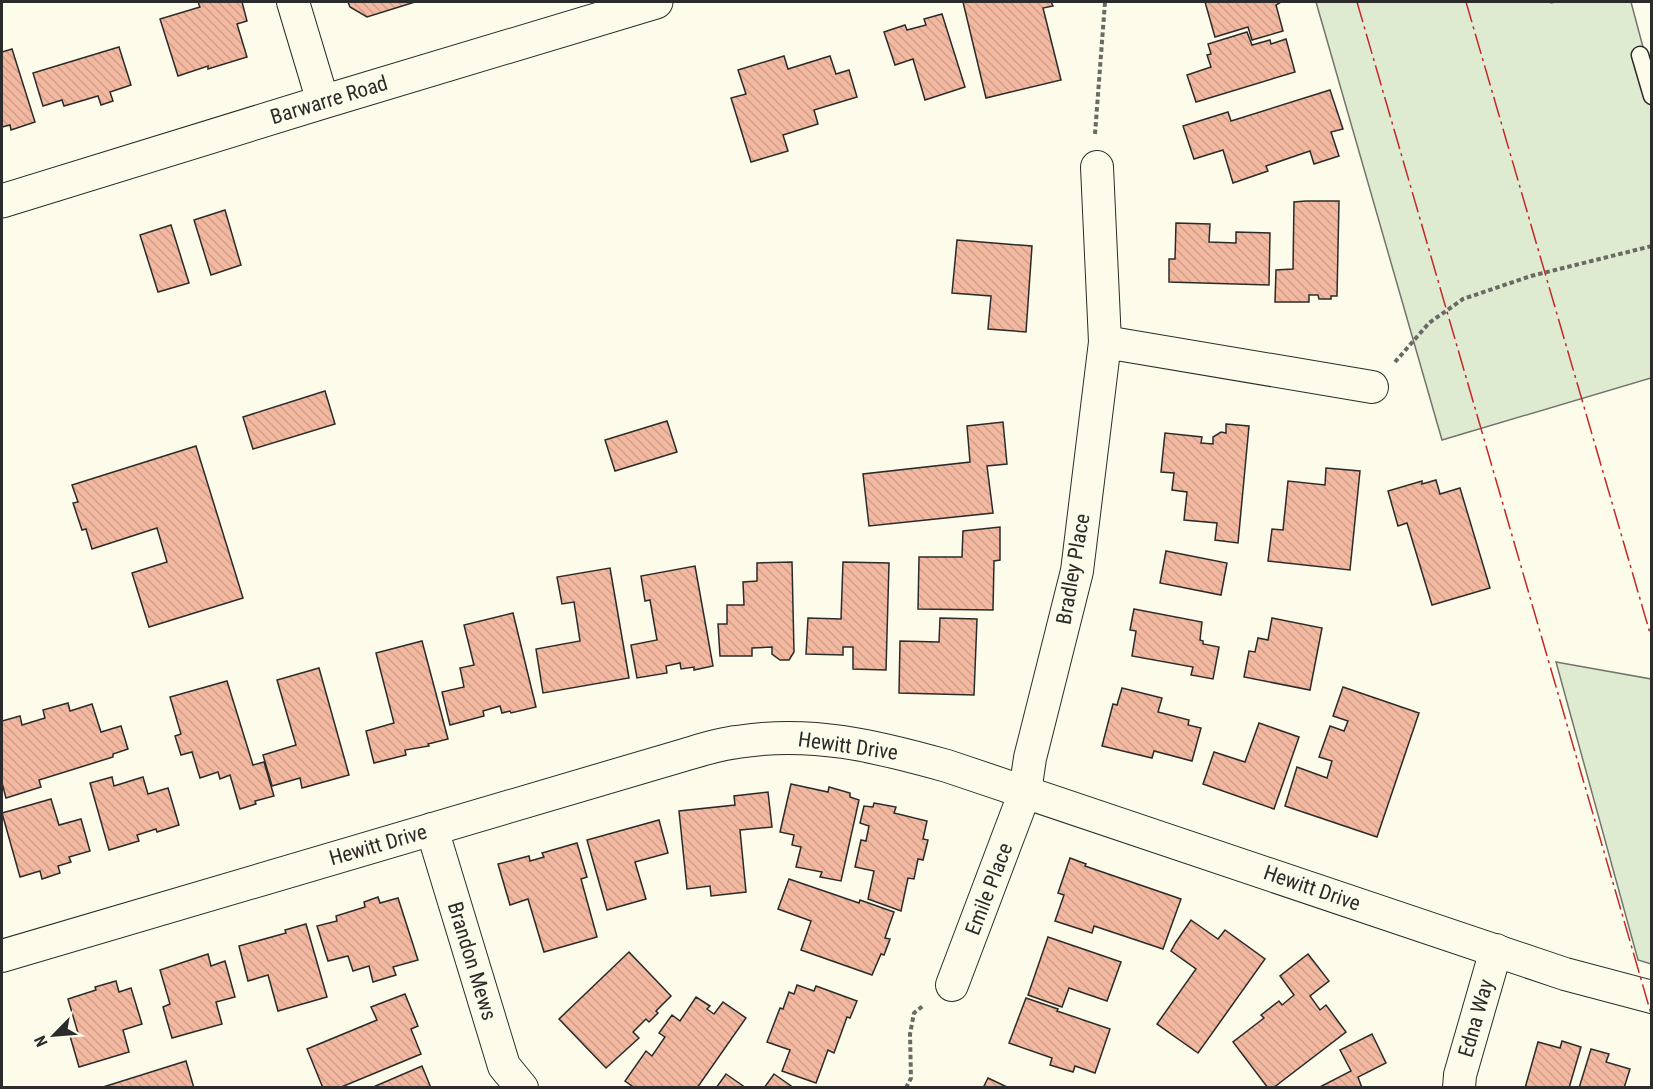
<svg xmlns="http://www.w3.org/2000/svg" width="1653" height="1089" font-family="'Roboto Condensed',sans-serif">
<defs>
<pattern id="building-back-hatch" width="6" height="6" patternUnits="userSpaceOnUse" patternTransform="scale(1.5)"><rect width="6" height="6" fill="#f2b8a0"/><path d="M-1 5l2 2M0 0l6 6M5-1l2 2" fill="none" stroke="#d09e8a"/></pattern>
</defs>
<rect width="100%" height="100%" fill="#fdfbea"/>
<g fill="#deebd1" stroke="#74746e" stroke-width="1.5">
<polygon points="1316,2 1550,2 1551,3 1555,2 1631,2 1651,77 1651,378 1442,440"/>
<polygon points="1556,662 1651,679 1651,964 1638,960"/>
</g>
<g fill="url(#building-back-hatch)" stroke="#2b2b2b" stroke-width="1.5">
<polygon points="198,2 242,2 247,21 237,24 247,57 208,69 208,66 178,76 160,19 200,7"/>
<polygon points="348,2 415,2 367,17 350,7"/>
<polygon points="963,2 1051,2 1053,6 1043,8 1061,80 986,98"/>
<polygon points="1205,2 1281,2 1276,5 1283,31 1252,40 1248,27 1215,37"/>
<polygon points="942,14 965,87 925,100 913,59 895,65 884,32 905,25 907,30 926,25 924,19"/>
<polygon points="1247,32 1252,45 1270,40 1271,44 1286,39 1295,72 1196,102 1187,75 1211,67 1207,55 1211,54 1208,44"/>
<polygon points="119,47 131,85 110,92 113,101 101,105 98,96 64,106 62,100 43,106 33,73"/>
<polygon points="12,49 35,122 11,130 10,125 2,127 2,52"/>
<polygon points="784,56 788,69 830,56 836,74 849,70 857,97 814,110 818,124 783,135 788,151 751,162 731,98 746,94 738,70"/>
<polygon points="1330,90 1343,129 1331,132 1339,156 1314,164 1310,151 1266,166 1268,171 1233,183 1223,150 1194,159 1183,126 1228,112 1231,121"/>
<polygon points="1306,201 1339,201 1337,296 1331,296 1331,299 1319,299 1318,295 1309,295 1309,302 1275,302 1276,270 1293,269 1294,202"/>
<polygon points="225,210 241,265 211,275 194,220"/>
<polygon points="1176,223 1210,224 1209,242 1236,243 1236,232 1270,233 1269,285 1169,282 1169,259 1175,259"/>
<polygon points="171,225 189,283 158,292 140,235"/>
<polygon points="957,240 1032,246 1026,332 988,329 991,296 952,293"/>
<polygon points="325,391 335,424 253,449 243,417"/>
<polygon points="667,421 677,452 615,471 605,440"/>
<polygon points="1003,422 1007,464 987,466 993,513 869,526 863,474 970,462 967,426"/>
<polygon points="1226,424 1249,426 1238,543 1215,540 1217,523 1184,520 1187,492 1172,490 1174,473 1161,472 1165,433 1202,437 1201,443 1213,444 1213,437 1221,432 1226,433"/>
<polygon points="196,446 243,598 149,627 132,573 167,562 157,528 92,549 86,529 82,530 73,503 78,502 72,485"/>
<polygon points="1326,468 1360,471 1350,570 1268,561 1272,529 1283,530 1288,481 1325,485"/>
<polygon points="1436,480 1440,494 1460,488 1490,588 1432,605 1407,523 1398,526 1388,491 1422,481 1422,484"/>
<polygon points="1000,527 1000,560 994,561 993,610 918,609 919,557 962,557 963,531"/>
<polygon points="1166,551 1227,563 1221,595 1160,583"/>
<polygon points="792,562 794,652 789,660 780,660 772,654 772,647 752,648 752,656 720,656 718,624 727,624 727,605 744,605 743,582 757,581 757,563"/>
<polygon points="843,562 889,563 886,670 853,669 853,647 843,647 843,655 806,654 808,618 841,619"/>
<polygon points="695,566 713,666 694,670 694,667 681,669 680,663 666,666 667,673 637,678 631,645 657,640 650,600 645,601 641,576"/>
<polygon points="610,568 629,678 543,693 536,649 580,641 574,602 562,604 557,577"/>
<polygon points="1134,609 1202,622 1200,640 1203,641 1203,644 1219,647 1213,679 1191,675 1193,667 1132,656 1136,631 1130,630"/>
<polygon points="513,613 536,707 511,713 510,711 502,713 500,706 483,711 484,716 450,725 442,692 464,687 460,668 474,665 464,625"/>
<polygon points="940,618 977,619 974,695 899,693 900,641 939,642"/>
<polygon points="1272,618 1322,628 1310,690 1244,677 1249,651 1255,652 1258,638 1268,640"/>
<polygon points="422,641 448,739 428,744 429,746 405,750 406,755 374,763 366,731 394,723 376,653"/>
<polygon points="319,668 349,775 302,788 300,778 272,786 263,755 296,745 277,680"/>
<polygon points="227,681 253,765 264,762 274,796 255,801 256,804 240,809 230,775 220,779 218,772 200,778 192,752 181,755 175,736 181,734 170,697"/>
<polygon points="1343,687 1419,713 1377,837 1285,806 1297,767 1327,778 1332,761 1319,757 1330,726 1344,731 1348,721 1333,716"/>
<polygon points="1122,688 1162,698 1158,712 1189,720 1188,725 1201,728 1192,761 1154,751 1152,758 1102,746 1113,704 1117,705"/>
<polygon points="68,703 70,711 92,704 101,732 121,726 128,749 113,754 113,757 39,780 41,787 6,798 2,783 2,721 20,716 22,725 45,718 43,710"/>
<polygon points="1259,723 1299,737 1274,809 1203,784 1214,752 1245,762"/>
<polygon points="112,777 114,786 143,777 148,794 168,788 179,825 157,832 156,829 137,835 139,841 109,850 90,783"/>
<polygon points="791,784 828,792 829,787 850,793 850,797 859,800 841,881 820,877 822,872 796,867 801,847 792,845 794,835 780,832"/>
<polygon points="768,792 772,827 740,830 746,892 711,896 710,886 687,889 679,811 735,805 734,796"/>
<polygon points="51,799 59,825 81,819 90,851 69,857 71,862 58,866 60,873 42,879 40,871 20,877 2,813"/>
<polygon points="874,803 896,807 894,813 927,821 923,839 928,840 923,860 918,859 914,879 908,878 901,911 868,899 874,871 855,867 861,840 866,841 869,826 860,823 864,806 873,807"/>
<polygon points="659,820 668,853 635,862 646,899 607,910 587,840"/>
<polygon points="577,843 587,877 581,879 597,937 544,952 528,899 510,905 498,864 529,856 530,861 544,857 542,853"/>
<polygon points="1070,858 1086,864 1085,866 1181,899 1163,949 1094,926 1092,933 1055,921 1064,895 1058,893"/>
<polygon points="789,879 859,903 860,900 894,912 885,938 890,939 884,955 881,954 872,975 801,950 811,921 778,909"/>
<polygon points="378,897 380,903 398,898 418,960 393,967 396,975 373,982 369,966 353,971 348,956 328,961 317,926 337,921 336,916 365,907 364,902"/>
<polygon points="1191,920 1218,939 1225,930 1265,959 1198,1053 1157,1024 1196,969 1171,951 1176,942"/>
<polygon points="306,924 327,997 278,1011 268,975 248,981 239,946 286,933 285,930"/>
<polygon points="1048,937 1121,962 1107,1001 1069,988 1062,1007 1028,995"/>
<polygon points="629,952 671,996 656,1011 658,1013 649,1022 646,1019 633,1032 639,1038 606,1068 559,1019"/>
<polygon points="208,954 211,966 225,961 235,997 216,1002 222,1024 172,1038 163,1007 170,1004 160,970"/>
<polygon points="1308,954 1329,981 1310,996 1320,1010 1326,1005 1346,1032 1273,1088 1268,1088 1233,1042 1264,1018 1261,1015 1279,1001 1282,1005 1294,995 1280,976"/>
<polygon points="116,981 119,992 131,988 142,1024 123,1030 129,1052 79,1067 70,1036 78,1033 68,999 96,990 95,987"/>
<polygon points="797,985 814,991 816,986 857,1001 850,1018 847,1017 834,1053 828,1050 816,1083 782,1071 790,1050 767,1042 780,1008 783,1009 789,992 794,994"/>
<polygon points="405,994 418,1026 411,1029 421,1054 339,1088 323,1088 307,1049 377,1020 371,1007"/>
<polygon points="696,997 710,1006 707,1009 714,1014 723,1002 746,1018 697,1088 635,1088 625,1081 646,1051 652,1056 665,1037 659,1033 672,1015 680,1021"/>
<polygon points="1026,998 1058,1009 1057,1011 1110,1029 1095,1073 1075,1066 1073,1072 1050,1065 1052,1058 1009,1043"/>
<polygon points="1372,1034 1386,1063 1358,1077 1362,1088 1318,1088 1351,1071 1340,1050"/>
<polygon points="1562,1041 1581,1047 1569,1088 1525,1088 1538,1042 1560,1048"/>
<polygon points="1591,1049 1609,1054 1606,1062 1630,1069 1624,1088 1579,1088"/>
<polygon points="186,1061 194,1088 100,1088"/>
<polygon points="422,1066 431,1088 371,1088"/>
<polygon points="726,1074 746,1088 716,1088"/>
<polygon points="774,1074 794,1088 764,1088"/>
<polygon points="988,1078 1009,1088 983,1088"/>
</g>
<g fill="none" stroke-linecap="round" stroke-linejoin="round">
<g stroke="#2b2b2b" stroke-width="19">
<polyline id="service" points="1640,55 1652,96"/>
</g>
<g stroke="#2b2b2b" stroke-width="34">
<g id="minor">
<polyline points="293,2 323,102"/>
<polyline points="1097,167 1105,342"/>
<polyline points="432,829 504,1066 522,1088"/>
<path d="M2,956L684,755C701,750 719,744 737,742C811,730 876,746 947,766L1565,974L1652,997"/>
<polyline points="952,985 1025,792 1030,758 1077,571 1105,342 1372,387"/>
<polyline points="1459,1088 1460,1075 1496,950"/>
</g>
</g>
<g stroke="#2b2b2b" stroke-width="35">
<polyline id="tertiary" points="2,201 323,102 656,2"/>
</g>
<g stroke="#6a6964" stroke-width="4" stroke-dasharray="4.5 3" stroke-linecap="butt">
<polyline points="1095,134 1105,2"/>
<polyline points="1395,362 1429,323 1463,299 1531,276 1652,246"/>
<polyline points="906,1088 911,1078 910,1034 914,1013 924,1005"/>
</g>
<use href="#service" stroke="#fdfbea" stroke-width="16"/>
<use href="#minor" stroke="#fdfbea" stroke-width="32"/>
<use href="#tertiary" stroke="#fdfbea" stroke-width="33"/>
<g stroke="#c62828" stroke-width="1.5" stroke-dasharray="21 4.5 3 4.5" stroke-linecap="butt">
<polyline points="1357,2 1652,1017"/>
<polyline points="1466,2 1652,640"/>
</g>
</g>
<g text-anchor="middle" stroke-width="4.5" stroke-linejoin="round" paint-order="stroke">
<g font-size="21" fill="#2b2b2b" stroke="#fdfbea">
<text transform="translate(329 100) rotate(-17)" y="7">Barwarre Road</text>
<text transform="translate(1073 569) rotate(-80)" y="7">Bradley Place</text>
<text transform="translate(848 746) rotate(8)" y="7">Hewitt Drive</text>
<text transform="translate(378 845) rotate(-16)" y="7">Hewitt Drive</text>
<text transform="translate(1312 888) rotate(19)" y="7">Hewitt Drive</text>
<text transform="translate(989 889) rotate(-69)" y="7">Emile Place</text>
<text transform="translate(472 961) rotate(73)" y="7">Brandon Mews</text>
<text transform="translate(1476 1018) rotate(-74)" y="7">Edna Way</text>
</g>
</g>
<rect width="1653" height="1089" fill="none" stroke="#2b2b2b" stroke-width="6"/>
<g transform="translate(54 1035) rotate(245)" stroke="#fdfbea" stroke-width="4.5" paint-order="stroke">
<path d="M0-4.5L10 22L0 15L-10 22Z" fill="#2b2b2b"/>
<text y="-9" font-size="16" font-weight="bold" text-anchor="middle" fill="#2b2b2b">N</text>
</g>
</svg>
